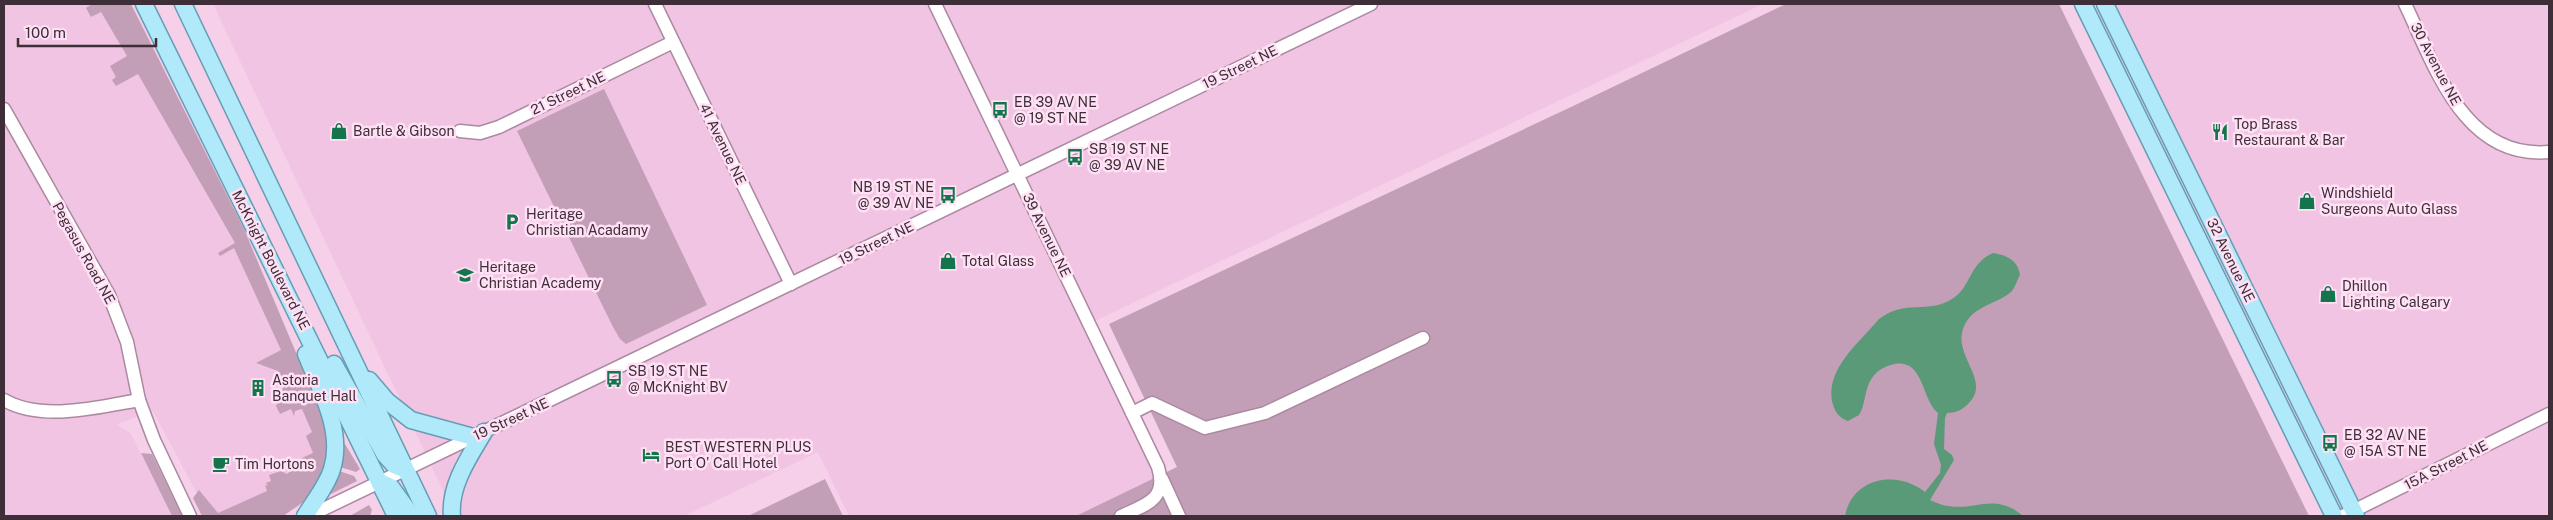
<svg xmlns="http://www.w3.org/2000/svg" width="2553" height="520" font-family="'Public Sans',sans-serif">
<rect width="100%" height="100%" fill="#f6d0e9"/>
<g fill="#f0c4e2">
<polygon points="4,4 102,4 220,207 284,347 319,437 316,473 229,516 209,516 153,411 117,424 131,434 172,516 4,516"/>
<polygon points="213,4 1763,4 1082,327 1156,477 1076,516 849,516 818,452 684,516 455,516"/>
<polygon points="2111,4 2549,4 2549,516 2364,516"/>
</g>
<g fill="#c39eb7">
<polygon points="92,4 131,4 244,229 324,419 328,437 328,463 314,491 305,501 283,516 202,516 193,498 199,490 218,513 267,491 265,485 268,486 266,483 271,481 269,475 281,471 287,474 292,470 285,461 289,459 293,462 313,453 306,436 312,432 302,409 295,411 294,416 291,409 280,414 276,406 284,386 274,381 278,371 256,363 281,350 234,248 220,256 218,253 235,243 138,74 116,86 112,80 116,77 110,66 127,56 101,12 91,17 86,8"/>
<polygon points="1786,4 2059,4 2309,516 1076,516 1177,467 1109,324 1571,107"/>
<polygon points="604,89 707,305 626,344 620,339 613,327 517,131"/>
<polygon points="345,444 360,469 356,472 340,467 341,445"/>
<polygon points="141,453 152,454 182,516 172,516"/>
<polygon points="339,471 354,476 357,481 331,494 328,490"/>
<polygon points="825,479 843,516 748,516"/>
<polygon points="369,505 372,510 370,516 350,516"/>
</g>
<path fill="#5b9a78" d="M1993,253C2006,255 2018,260 2020,275C2017,280 2015,288 2011,292C1994,306 1968,306 1962,333C1957,359 1991,382 1968,404C1962,410 1956,413 1947,413L1945,418L1944,449L1952,455L1954,460L1930,500C1970,520 1989,487 2023,516H1845C1852,478 1896,469 1925,492L1940,473L1941,465L1934,444L1938,413C1921,400 1924,355 1891,365C1883,367 1877,371 1872,378C1864,389 1866,404 1859,415L1848,421C1839,418 1834,411 1832,401C1826,368 1860,342 1879,319C1905,299 1929,314 1952,299C1971,288 1969,263 1993,253Z"/>
<g fill="none" stroke-linecap="round" stroke-linejoin="round">
<g stroke="#ac89a0" stroke-width="15">
<g id="minor">
<polyline points="655,4 791,284"/>
<path d="M935,4L1158,467C1168,500 1145,505 1121,516"/>
<path d="M2405,4C2435,66 2464,160 2549,152"/>
<polyline points="4,109 109,295 127,342 139,400 154,440 190,516"/>
<polyline points="460,131 480,133 499,127 673,42"/>
<path d="M4,400C42,422 99,407 139,400"/>
<polyline points="1132,413 1152,403 1205,428 1265,413 1423,338"/>
<polyline points="1162,479 1179,516"/>
<polyline points="309,516 1371,4"/>
<polyline points="2343,516 2549,414"/>
</g>
</g>
<g stroke="#659eb4" stroke-width="19">
<g id="major">
<polyline points="144,4 396,516"/>
<polyline points="183,4 428,516"/>
<polyline points="2083,4 2334,516"/>
<polyline points="2105,4 2356,516"/>
<polyline points="334,364 385,455 394,465 404,469"/>
<polyline points="369,380 387,401 411,420 473,437"/>
<polyline points="382,483 391,487 412,516"/>
<path d="M305,516C314,501 327,486 332,469C344,431 320,389 306,354"/>
<path d="M452,516C449,486 469,457 484,432"/>
</g>
</g>
<use href="#minor" stroke="#fff" stroke-width="12"/>
<use href="#major" stroke="#b0e9fa" stroke-width="16"/>
</g>
<defs>
<g id="bus-bare" transform="scale(1.35)"><path d="M-5-6H5V4H4V6H2V4H-2V6H-4V4H-5ZM-3.5-4V0h7V-4ZM-3.5 1.2v1.5H-2V1.2ZM2 1.2v1.5H3.5V1.2Z" fill="#14754c" stroke="#ffe0f4" stroke-width="2.5" paint-order="stroke"/></g>
<g id="shop-bare" transform="scale(1.35)"><path d="M-5-2.5h2.3a2.7 3.5 0 0 1 5.4 0H5L5.5 6h-11ZM-1.5-2.5h3a1.5 2.3 0 0 0-3 0Z" fill="#14754c" stroke="#ffe0f4" stroke-width="2.5" paint-order="stroke"/></g>
<g id="restaurant-bare" transform="scale(1.35)"><path d="M-5-6h1v4h1v-4h1v4h1v-4h1v5L-1.5 .5V6h-2V.5L-5-1ZM5-6V6H3V1.5H1.5Q1.5-4 5-6Z" fill="#14754c" stroke="#ffe0f4" stroke-width="2.5" paint-order="stroke"/></g>
<g id="parking-bare" transform="scale(1.35)"><path d="M-3.5-5.5H1a3.5 3.5 0 0 1 0 7H-1V5.5H-3.5ZM-1-3.4V-.6H.8a1.4 1.4 0 0 0 0-2.8Z" fill="#14754c" stroke="#ffe0f4" stroke-width="2.5" paint-order="stroke"/></g>
<g id="school-bare" transform="scale(1.35)"><path d="M0-5L7-2L0 1L-7-2ZM-4 1L0 2.5L4 1V4Q0 6-4 4Z" fill="#14754c" stroke="#ffe0f4" stroke-width="2.5" paint-order="stroke"/></g>
<g id="building-bare" transform="scale(1.35)"><path d="M-4-6H4V6H1V3H-1V6H-4ZM-2.5-4.3h1.7v1.8h-1.7ZM.8-4.3h1.7v1.8H.8ZM-2.5-1h1.7V.8h-1.7ZM.8-1h1.7V.8H.8Z" fill="#14754c" stroke="#ffe0f4" stroke-width="2.5" paint-order="stroke"/></g>
<g id="hotel-bare" transform="scale(1.35)"><path d="M-6-4.5h1.5V1H6V5H4.5V3h-9V5H-6ZM-4 0a1.8 1.8 0 1 1 3.6 0ZM.5 0V-2.5h3Q6-2.5 6 0Z" fill="#14754c" stroke="#ffe0f4" stroke-width="2.5" paint-order="stroke"/></g>
<g id="cafe-bare" transform="scale(1.35)"><path d="M-5.5-4.5H6V0H3Q3 3.5 0 3.5H-2.5Q-5.5 3.5-5.5 0ZM3-3.2v2h1.7v-2ZM-6 4.5H4V6H-6Z" fill="#14754c" stroke="#ffe0f4" stroke-width="2.5" paint-order="stroke"/></g>
</defs>
<g fill-rule="evenodd">
<use href="#bus-bare" x="1000" y="110"/>
<use href="#shop-bare" x="339" y="131"/>
<use href="#restaurant-bare" x="2220" y="132"/>
<use href="#bus-bare" x="1075" y="157"/>
<use href="#bus-bare" x="948" y="195"/>
<use href="#shop-bare" x="2307" y="201"/>
<use href="#parking-bare" x="512" y="222"/>
<use href="#shop-bare" x="948" y="261"/>
<use href="#school-bare" x="465" y="275"/>
<use href="#shop-bare" x="2328" y="294"/>
<use href="#bus-bare" x="614" y="379"/>
<use href="#building-bare" x="258" y="388"/>
<use href="#bus-bare" x="2330" y="443"/>
<use href="#hotel-bare" x="651" y="455"/>
<use href="#cafe-bare" x="221" y="464"/>
</g>
<g text-anchor="middle" stroke-width="5" stroke-linejoin="round" paint-order="stroke">
<g font-size="14" fill="#3d2e38" stroke="#ffe0f4">
<text transform="translate(2436 64) rotate(62)" y="5">30 Avenue NE</text>
<text transform="translate(1240 67) rotate(-26)" y="5">19 Street NE</text>
<text transform="translate(568 93) rotate(-26)" y="5">21 Street NE</text>
<text transform="translate(723 144) rotate(64)" y="5">41 Avenue NE</text>
<text transform="translate(1047 235) rotate(64)" y="5">39 Avenue NE</text>
<text transform="translate(876 243) rotate(-26)" y="5">19 Street NE</text>
<text transform="translate(84 253) rotate(61)" y="5">Pegasus Road NE</text>
<text transform="translate(271 260) rotate(63)" y="5">McKnight Boulevard NE</text>
<text transform="translate(2231 260) rotate(64)" y="5">32 Avenue NE</text>
<text transform="translate(511 419) rotate(-25)" y="5">19 Street NE</text>
<text transform="translate(2446 465) rotate(-27)" y="5">15A Street NE</text>
</g>
<g font-size="14" fill="#3d2e38" stroke="#ffe0f4" text-anchor="start">
<text x="1014" y="107">EB 39 AV NE<tspan x="1014" dy="16">@ 19 ST NE</tspan></text>
<text x="2234" y="129">Top Brass<tspan x="2234" dy="16">Restaurant &amp; Bar</tspan></text>
<text x="353" y="136">Bartle &amp; Gibson</text>
<text x="1089" y="154">SB 19 ST NE<tspan x="1089" dy="16">@ 39 AV NE</tspan></text>
<text x="934" y="192" text-anchor="end">NB 19 ST NE<tspan x="934" dy="16">@ 39 AV NE</tspan></text>
<text x="2321" y="198">Windshield<tspan x="2321" dy="16">Surgeons Auto Glass</tspan></text>
<text x="526" y="219">Heritage<tspan x="526" dy="16">Christian Acadamy</tspan></text>
<text x="962" y="266">Total Glass</text>
<text x="479" y="272">Heritage<tspan x="479" dy="16">Christian Academy</tspan></text>
<text x="2342" y="291">Dhillon<tspan x="2342" dy="16">Lighting Calgary</tspan></text>
<text x="628" y="376">SB 19 ST NE<tspan x="628" dy="16">@ McKnight BV</tspan></text>
<text x="272" y="385">Astoria<tspan x="272" dy="16">Banquet Hall</tspan></text>
<text x="2344" y="440">EB 32 AV NE<tspan x="2344" dy="16">@ 15A ST NE</tspan></text>
<text x="665" y="452">BEST WESTERN PLUS<tspan x="665" dy="16">Port O' Call Hotel</tspan></text>
<text x="235" y="469">Tim Hortons</text>
</g>
</g>
<rect width="2553" height="520" fill="none" stroke="#3d2e38" stroke-width="10"/>
<path d="M18 38v8h138v-8" fill="none" stroke="#3d2e38" stroke-width="2.5"/>
<text x="25" y="38" font-size="15" fill="#3d2e38" stroke="#ffe0f4" stroke-width="4" paint-order="stroke">100 m</text>
</svg>
